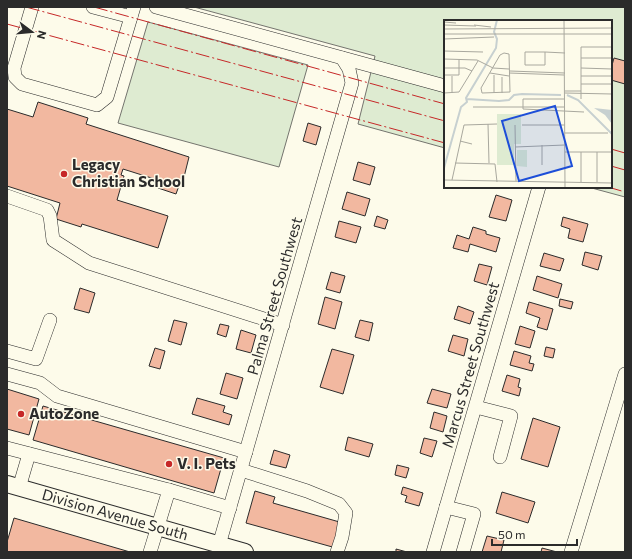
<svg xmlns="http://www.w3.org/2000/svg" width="632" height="559" font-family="Commissioner,sans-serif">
<rect width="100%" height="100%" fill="#fdfbea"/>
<g fill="#deebd1" stroke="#74746e">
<polygon points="194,7 625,7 625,197 588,187 611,187 611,21 445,21 445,148 358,124 375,56"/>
<polygon points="148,22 308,65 279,167 118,123"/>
</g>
<g fill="#f2b8a0" stroke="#2b2b2b">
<polygon points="614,58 625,61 625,84 611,80 611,69"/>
<polygon points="38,102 88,118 86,124 189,157 183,181 181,180 176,194 158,188 161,181 123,169 121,175 124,176 117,200 168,216 158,248 82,224 81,227 56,219 60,203 7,186 7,109 33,117"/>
<polygon points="308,123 321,127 316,145 303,141"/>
<polygon points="358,162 375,167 370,185 353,180"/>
<polygon points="347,192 370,199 365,216 342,209"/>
<polygon points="496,195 512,200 506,221 489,217"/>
<polygon points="377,216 388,220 385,229 374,226"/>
<polygon points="563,217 588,224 583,242 568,238 570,229 561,226"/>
<polygon points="339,221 361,227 356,243 335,237"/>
<polygon points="473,227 486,231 486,234 500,238 496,252 470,244 468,252 453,248 457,235 469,239"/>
<polygon points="585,252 602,256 598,270 582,265"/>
<polygon points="544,253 564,259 560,271 540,266"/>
<polygon points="479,264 492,267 487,285 474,281"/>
<polygon points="331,272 345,276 340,293 326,289"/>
<polygon points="537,276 562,284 558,298 533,290"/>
<polygon points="80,288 95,293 89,313 74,309"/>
<polygon points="325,297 342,302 335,329 318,324"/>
<polygon points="560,299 573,302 571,309 559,306"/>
<polygon points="529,302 553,309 547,330 537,327 540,318 526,313"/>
<polygon points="458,306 474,312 470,324 454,319"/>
<polygon points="174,320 187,323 181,345 168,341"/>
<polygon points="360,320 373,323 369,341 355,337"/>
<polygon points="220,324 229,326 226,337 217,334"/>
<polygon points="520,326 535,331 530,348 515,344"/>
<polygon points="241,330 256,335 251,353 236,349"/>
<polygon points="453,335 468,339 464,356 448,351"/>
<polygon points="546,347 555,349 553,358 544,356"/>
<polygon points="155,348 165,351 160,369 149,366"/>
<polygon points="332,349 354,355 343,394 320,387"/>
<polygon points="514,351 531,356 529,363 534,364 532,371 510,365"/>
<polygon points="226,373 243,378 237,399 220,394"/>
<polygon points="507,375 520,379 518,387 521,388 519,396 502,391"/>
<polygon points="7,389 39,399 29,435 7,429"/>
<polygon points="432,389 451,394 447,408 427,403"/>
<polygon points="197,398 225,406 223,412 232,415 229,425 192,414"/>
<polygon points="43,406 224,458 214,493 33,440"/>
<polygon points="434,412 447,416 443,432 430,428"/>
<polygon points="533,418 560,427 548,467 521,459"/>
<polygon points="348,437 373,444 369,457 345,450"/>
<polygon points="424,438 437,441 432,457 420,453"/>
<polygon points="274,450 290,455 286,468 270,464"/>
<polygon points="397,465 409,468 406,478 395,475"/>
<polygon points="403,487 423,493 419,506 405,502 407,496 401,494"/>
<polygon points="255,491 275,497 273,503 343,523 336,548 246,523"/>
<polygon points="502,492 535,502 528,523 496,513"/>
<polygon points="14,518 130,552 7,552 7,542"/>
<polygon points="487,536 504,540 501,552 482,552"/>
<polygon points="542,548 557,552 541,552"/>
<polygon points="396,549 407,552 396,552"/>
</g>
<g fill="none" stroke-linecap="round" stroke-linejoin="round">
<g stroke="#2b2b2b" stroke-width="14">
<g id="minor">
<polyline points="32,7 14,68 15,77 22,84 97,105 107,97 134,7"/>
<polyline points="93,7 131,17"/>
<polyline points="156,7 445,86"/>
<polyline points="7,196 47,210 50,216 53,240 89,263 283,325"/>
<polyline points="7,351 36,359 50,320"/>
<polyline points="7,374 40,383 57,396 246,452"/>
<polyline points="476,407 511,416 500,457"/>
<polyline points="7,448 169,490 230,508"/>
<polyline points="241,470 307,491 339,504 346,513 342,537 337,552"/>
<polyline points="19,488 29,454"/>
<polyline points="446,507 474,514 463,552"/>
<polyline points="219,545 352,83 349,69 342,58"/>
<polyline points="150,552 169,490"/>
<polyline points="433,552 539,187"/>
<polyline points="571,552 625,374"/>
</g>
</g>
<g stroke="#2b2b2b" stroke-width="18">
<polyline id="major" points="7,484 245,552"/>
</g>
<use href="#minor" stroke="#fdfbea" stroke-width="13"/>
<use href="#major" stroke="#fdfbea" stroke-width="16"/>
<g stroke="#c62828" stroke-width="1" stroke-dasharray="14 3 2 3" stroke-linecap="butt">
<polyline points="26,7 445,121"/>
<polyline points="94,7 445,104"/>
<polyline points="7,24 445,143"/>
<polyline points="611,149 625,153"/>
<polyline points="611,166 625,170"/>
<polyline points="608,187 625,192"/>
</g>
</g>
<g fill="#c62828" stroke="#fdfbea" stroke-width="1.5">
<circle cx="64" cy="174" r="4"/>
<circle cx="21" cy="414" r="4"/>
<circle cx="169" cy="464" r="4"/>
</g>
<g text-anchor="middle" stroke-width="3" stroke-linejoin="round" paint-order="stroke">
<g font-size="15" font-weight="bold" fill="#2b2b2b" stroke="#fdfbea" text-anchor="start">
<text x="72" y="170">Legacy<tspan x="72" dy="17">Christian School</tspan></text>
<text x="29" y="419">AutoZone</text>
<text x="177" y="469">V. I. Pets</text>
</g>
<g font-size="15" fill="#2b2b2b" stroke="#fdfbea">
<text transform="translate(275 296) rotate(-74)" y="5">Palma Street Southwest</text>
<text transform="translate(471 365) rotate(-74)" y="5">Marcus Street Southwest</text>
<text transform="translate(115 515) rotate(16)" y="5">Division Avenue South</text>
</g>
</g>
<g transform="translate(444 20)">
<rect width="168" height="168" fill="#fdfbea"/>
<path d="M53,94H77V124H70V145H53ZM73,130H83V147L73,146Z" fill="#deebd1"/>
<path d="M150,88L168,90V104L161,95Z" fill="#c7d0d0"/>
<path fill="none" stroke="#c7d0d0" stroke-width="2" d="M123,75L134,80L168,114M23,79L55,81L65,80L70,75L78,74L117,75M0,148L17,87L23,82L22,78L52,28L53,19L50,12L53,0"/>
<path fill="none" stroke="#a9a89e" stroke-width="1" d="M120,0L121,168M0,2L12,3M0,5L32,6M30,5L47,7M0,9L168,8M0,14H168M0,19L50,17M0,31L39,32M81,32H101V45H81ZM101,32L121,33M60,33L65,34L66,72L38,73L37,68L56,35ZM137,38H168M0,39L33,40L49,48L65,49M0,48H21L28,51M137,48L168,49M66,51L121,53M46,53L65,56M65,53L120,55M0,55H15V40M50,55V73M8,56V73M137,56H168M58,57V73M137,64H168M121,71H137M0,73L15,72L34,41M121,73L168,74M121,79H79V89L140,92M137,79V27H168M29,87H121M44,104L45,143M71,105L72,161M78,105H121M121,113H164M16,121L28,124M168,123V136M71,127L121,125M121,132H168M137,132V162M153,132V162M11,143L51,144L53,162M98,145V125M0,160L168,163M8,160L20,105L53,104"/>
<path fill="#1d4ed8" fill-opacity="0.15" stroke="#1d4ed8" stroke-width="2" d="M111,86L128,146L75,161L58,101Z"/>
<rect width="168" height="168" fill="none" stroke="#2b2b2b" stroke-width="2"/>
</g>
<rect width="632" height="559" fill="none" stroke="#2b2b2b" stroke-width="16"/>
<g transform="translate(32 32) rotate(106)" stroke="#fdfbea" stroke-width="3" paint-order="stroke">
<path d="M0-3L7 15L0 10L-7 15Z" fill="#2b2b2b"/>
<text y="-6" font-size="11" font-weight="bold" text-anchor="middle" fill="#2b2b2b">N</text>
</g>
<path d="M492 539v6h85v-6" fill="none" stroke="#2b2b2b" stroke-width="2"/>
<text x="498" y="539" font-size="12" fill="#2b2b2b" stroke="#fdfbea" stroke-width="3" paint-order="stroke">50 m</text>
</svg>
